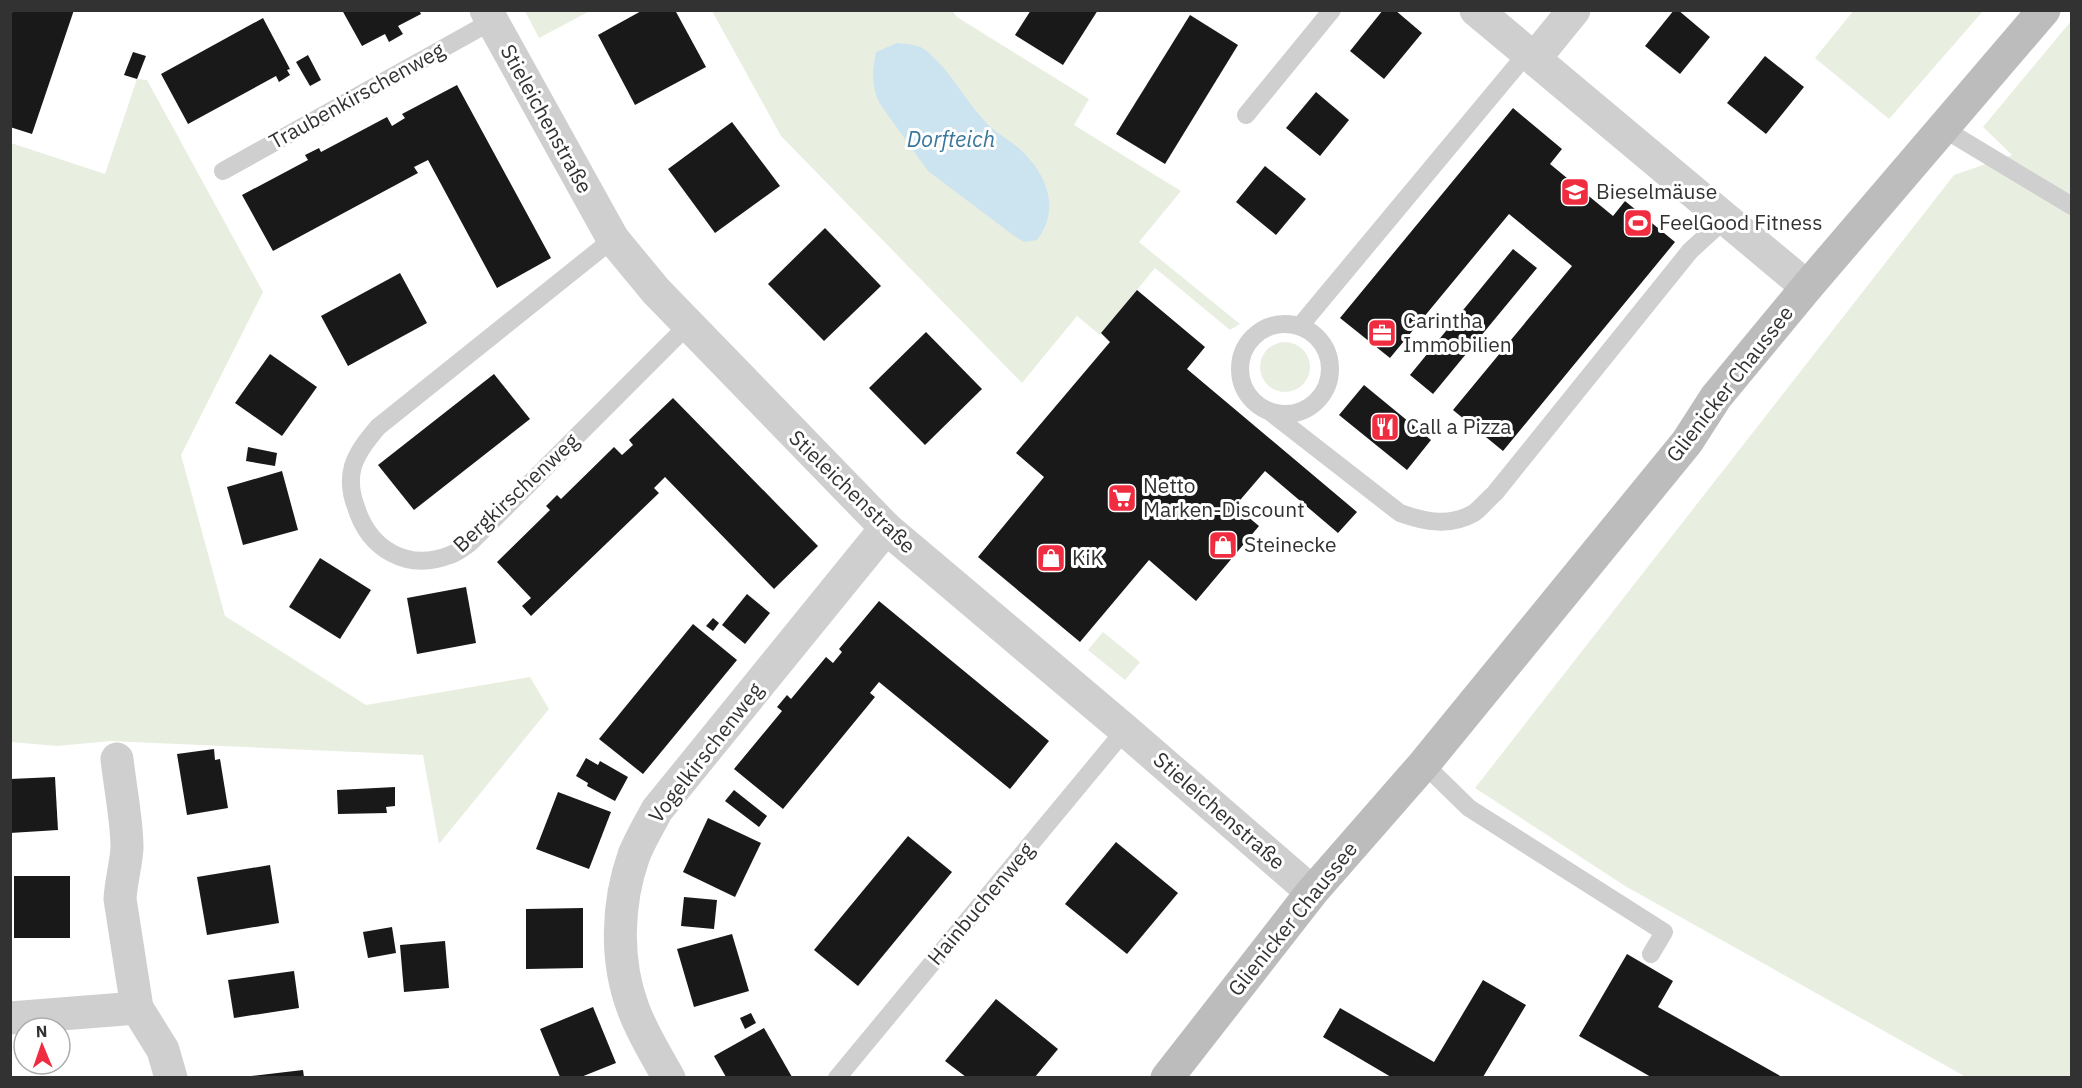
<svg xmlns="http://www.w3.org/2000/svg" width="2082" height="1088" font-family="'IBM Plex Sans',sans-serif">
<rect width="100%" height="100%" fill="#fff"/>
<g fill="#e9efe0">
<polygon points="1854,10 1983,10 1983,11 1889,119 1815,58"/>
<polygon points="525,11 590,11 539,38"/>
<polygon points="712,11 952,11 957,17 1089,99 1074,125 1181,191 1139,242 1240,324 1230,330 1155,268 1100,335 1077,316 1022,383 781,136"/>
<polygon points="2071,21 2071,1077 1966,1077 1625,886 1475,788 1954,175 2012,155 1983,127"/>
<polygon points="137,79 147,80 263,292 181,455 225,616 366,705 530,677 549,709 439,844 423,755 111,741 57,746 11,742 11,143 105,174"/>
<circle cx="1285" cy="367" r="25"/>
<polygon points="1103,632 1140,662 1125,680 1088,650"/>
</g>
<path fill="#cce3f0" d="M897,43C906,44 916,44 924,49C947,66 964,98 983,119C991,129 1004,137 1015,145C1044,169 1063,206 1037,240L1024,242L1013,235L928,171L880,104C871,86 872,71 876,52Z"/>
<g fill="#191919">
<polygon points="13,10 74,10 32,134 10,127 10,19"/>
<polygon points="342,10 419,10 421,14 398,26 403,34 389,42 385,34 362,46"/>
<polygon points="643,10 675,10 706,67 635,105 598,35"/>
<polygon points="1031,10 1098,10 1063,65 1015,35"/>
<polygon points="1383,10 1395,10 1422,33 1384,79 1350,51"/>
<polygon points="1674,10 1678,10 1710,37 1680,74 1645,46"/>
<polygon points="1190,15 1238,45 1165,164 1116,134"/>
<polygon points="263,18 290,69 287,70 290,75 279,82 276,76 188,124 161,74"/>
<polygon points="133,52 146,56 137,79 124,75"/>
<polygon points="308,55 321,80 310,86 296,62"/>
<polygon points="1765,56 1804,87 1766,134 1727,103"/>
<polygon points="457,85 551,258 497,288 428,160 414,167 418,173 273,251 242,195 308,160 305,155 319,148 321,152 387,117 392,126 405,118 402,114"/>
<polygon points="1316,92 1349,120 1320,156 1286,128"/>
<polygon points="1513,108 1562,149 1550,164 1613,216 1625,201 1675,242 1503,451 1453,410 1572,266 1509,214 1390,358 1340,318"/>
<polygon points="732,122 780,186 715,233 668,169"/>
<polygon points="1265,166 1306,199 1276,235 1236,202"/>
<polygon points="825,228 881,286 824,341 768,284"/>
<polygon points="1513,249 1537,268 1433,394 1410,375"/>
<polygon points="400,273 427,323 348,366 321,316"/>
<polygon points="1137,290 1205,347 1187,369 1357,512 1338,533 1265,471 1235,506 1259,526 1196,601 1149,560 1080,642 978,557 1044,477 1016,453 1110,342 1101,333"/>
<polygon points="926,332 982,389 925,445 869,388"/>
<polygon points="270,354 317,387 282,436 235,403"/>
<polygon points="494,374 530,419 414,510 378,465"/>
<polygon points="1364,385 1431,440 1407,470 1339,415"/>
<polygon points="673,398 818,546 774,589 665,477 654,488 659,493 531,616 522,606 531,598 497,562 550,510 546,506 557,495 561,499 614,447 622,455 633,445 629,440"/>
<polygon points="248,447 277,453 275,466 246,461"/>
<polygon points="282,471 298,530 243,545 227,487"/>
<polygon points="320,558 371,590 340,639 289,607"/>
<polygon points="466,587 476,643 417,654 407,598"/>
<polygon points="747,594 770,613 745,644 722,625"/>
<polygon points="879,601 1049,741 1010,789 879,682 870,693 875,697 783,809 734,769 782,711 777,707 787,695 791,699 826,657 833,663 842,652 839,649"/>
<polygon points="713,618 719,623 713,631 706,626"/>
<polygon points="693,624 737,660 643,774 599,739"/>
<polygon points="214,749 215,760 220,759 228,808 187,815 177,754"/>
<polygon points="586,758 598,765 600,761 628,777 615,801 587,786 588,783 576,776"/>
<polygon points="55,777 58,830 10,833 10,779"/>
<polygon points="395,787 395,806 386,807 387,813 338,814 337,790"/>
<polygon points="734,790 767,816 759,827 725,801"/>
<polygon points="558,792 611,812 589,869 536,849"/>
<polygon points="708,818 761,843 735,897 683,872"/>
<polygon points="908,836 952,872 858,986 814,950"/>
<polygon points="1116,842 1178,893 1127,954 1065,904"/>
<polygon points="270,865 279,923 207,935 197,877"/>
<rect x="14" y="876" width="56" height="62"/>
<polygon points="684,897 717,900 714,929 681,926"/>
<polygon points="583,908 583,968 526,969 526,909"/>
<polygon points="392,927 396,953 368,958 363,932"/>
<polygon points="732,934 749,991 694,1007 677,949"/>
<polygon points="445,941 449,988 404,992 400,945"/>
<polygon points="1627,954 1673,981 1658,1007 1782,1077 1651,1077 1579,1036"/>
<polygon points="294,971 299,1008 234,1018 228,980"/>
<polygon points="1483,980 1526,1005 1483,1077 1391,1077 1323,1037 1340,1008 1434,1062"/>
<polygon points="996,999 1058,1049 1035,1077 966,1077 945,1061"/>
<polygon points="593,1007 616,1063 581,1077 560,1077 540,1029"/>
<polygon points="751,1013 756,1023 745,1029 740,1018"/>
<polygon points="764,1028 792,1077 726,1077 714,1056"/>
<polygon points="303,1070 304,1077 251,1077 251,1076"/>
</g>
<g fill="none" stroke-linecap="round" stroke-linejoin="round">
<g stroke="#cfcfcf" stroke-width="18">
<polyline points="1246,115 1332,10"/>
<polyline points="1944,129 2072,206"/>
<polyline points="223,171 492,21"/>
<path d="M613,239L378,427C368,439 358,451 353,466C349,480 351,494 356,507C369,549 407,572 450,555C457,553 464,547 470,543L688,325"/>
<circle cx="1285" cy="369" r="45"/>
<polyline points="1300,326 1528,52"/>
<path d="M1269,411L1400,513C1425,522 1450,527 1474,513C1481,508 1488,499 1495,493L1690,251L1725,219"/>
<polyline points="1424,764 1469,808 1664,932 1651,954"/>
<polyline points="837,1078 1125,730"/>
</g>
<g stroke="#cfcfcf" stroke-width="33">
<polyline points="486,10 613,239 656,291 886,528 1125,730 1312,892"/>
<polyline points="1476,10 1807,287"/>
<polyline points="1535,58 1574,10"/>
<path d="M117,759C120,787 127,820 127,848C126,865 121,881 120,899L137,1008L163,1050L171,1078"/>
<polyline points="10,1018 137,1008"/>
<path d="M669,1078C656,1055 642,1033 633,1008C615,960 617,903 634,855C640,840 649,825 657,810L886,528"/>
</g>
<polyline stroke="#bcbcbc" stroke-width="33" points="1167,1078 1312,892 1424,764 1687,442 1716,397 1807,287 2044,10"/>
</g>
<defs>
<g id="school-square" transform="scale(1.5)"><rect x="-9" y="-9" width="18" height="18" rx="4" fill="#f02d40" stroke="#fff"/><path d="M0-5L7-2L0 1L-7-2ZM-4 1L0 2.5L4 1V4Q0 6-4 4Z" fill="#fff"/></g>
<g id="stadium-square" transform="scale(1.5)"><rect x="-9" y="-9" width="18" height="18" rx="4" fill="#f02d40" stroke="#fff"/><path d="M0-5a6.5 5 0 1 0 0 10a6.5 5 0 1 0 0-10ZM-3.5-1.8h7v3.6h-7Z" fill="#fff"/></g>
<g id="office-square" transform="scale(1.5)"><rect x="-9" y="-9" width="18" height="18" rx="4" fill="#f02d40" stroke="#fff"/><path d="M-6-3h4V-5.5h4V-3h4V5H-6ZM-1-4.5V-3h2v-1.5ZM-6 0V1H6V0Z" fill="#fff"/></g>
<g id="restaurant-square" transform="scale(1.5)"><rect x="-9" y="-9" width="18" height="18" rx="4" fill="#f02d40" stroke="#fff"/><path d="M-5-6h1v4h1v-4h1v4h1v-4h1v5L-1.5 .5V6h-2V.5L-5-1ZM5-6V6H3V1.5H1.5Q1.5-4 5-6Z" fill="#fff"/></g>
<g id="supermarket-square" transform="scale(1.5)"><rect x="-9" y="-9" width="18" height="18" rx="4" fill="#f02d40" stroke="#fff"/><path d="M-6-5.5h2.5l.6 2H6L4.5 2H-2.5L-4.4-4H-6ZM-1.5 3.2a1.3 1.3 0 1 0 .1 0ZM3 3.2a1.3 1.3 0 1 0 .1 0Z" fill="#fff"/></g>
<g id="shop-square" transform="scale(1.5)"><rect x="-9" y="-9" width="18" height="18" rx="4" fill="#f02d40" stroke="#fff"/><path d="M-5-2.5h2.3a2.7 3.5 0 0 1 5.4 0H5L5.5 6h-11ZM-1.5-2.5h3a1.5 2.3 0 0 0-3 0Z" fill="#fff"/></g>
</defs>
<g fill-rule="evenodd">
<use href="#school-square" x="1575" y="192"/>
<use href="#stadium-square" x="1638" y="223"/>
<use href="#office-square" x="1382" y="333"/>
<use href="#restaurant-square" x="1385" y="427"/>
<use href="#supermarket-square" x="1122" y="498"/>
<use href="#shop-square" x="1223" y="545"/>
<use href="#shop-square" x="1051" y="558"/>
</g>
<g text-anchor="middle" stroke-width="6" stroke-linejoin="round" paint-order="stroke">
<g font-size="21" fill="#323232" stroke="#fff">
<text transform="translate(357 96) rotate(-29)" y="7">Traubenkirschenweg</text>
<text transform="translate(546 119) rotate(61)" y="7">Stieleichenstraße</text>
<text transform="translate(1730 384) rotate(-52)" y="7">Glienicker Chaussee</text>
<text transform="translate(852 492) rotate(44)" y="7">Stieleichenstraße</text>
<text transform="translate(516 493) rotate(-43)" y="7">Bergkirschenweg</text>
<text transform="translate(706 753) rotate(-52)" y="7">Vogelkirschenweg</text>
<text transform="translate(1219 811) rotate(41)" y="7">Stieleichenstraße</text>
<text transform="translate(981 904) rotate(-50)" y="7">Hainbuchenweg</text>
<text transform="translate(1293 919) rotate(-51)" y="7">Glienicker Chaussee</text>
</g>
<g font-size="21" fill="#323232" stroke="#fff" text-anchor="start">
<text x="1596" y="199">Bieselmäuse</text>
<text x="1659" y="230">FeelGood Fitness</text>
<text x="1403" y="328">Carintha<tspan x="1403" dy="24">Immobilien</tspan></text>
<text x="1406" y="434">Call a Pizza</text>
<text x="1143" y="493">Netto<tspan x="1143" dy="24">Marken-Discount</tspan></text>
<text x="1244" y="552">Steinecke</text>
<text x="1072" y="565">KiK</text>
</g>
<g font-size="22" font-style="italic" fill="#39789b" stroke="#fff">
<text x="951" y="147">Dorfteich</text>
</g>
</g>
<rect width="2082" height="1088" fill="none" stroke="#323232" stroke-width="24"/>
<g transform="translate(42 1046) rotate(358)"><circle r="28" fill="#ffffff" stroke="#adadad" stroke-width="1.5"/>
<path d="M0-4.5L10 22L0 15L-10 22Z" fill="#f02d40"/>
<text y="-9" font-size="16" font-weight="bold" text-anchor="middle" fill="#323232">N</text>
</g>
</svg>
